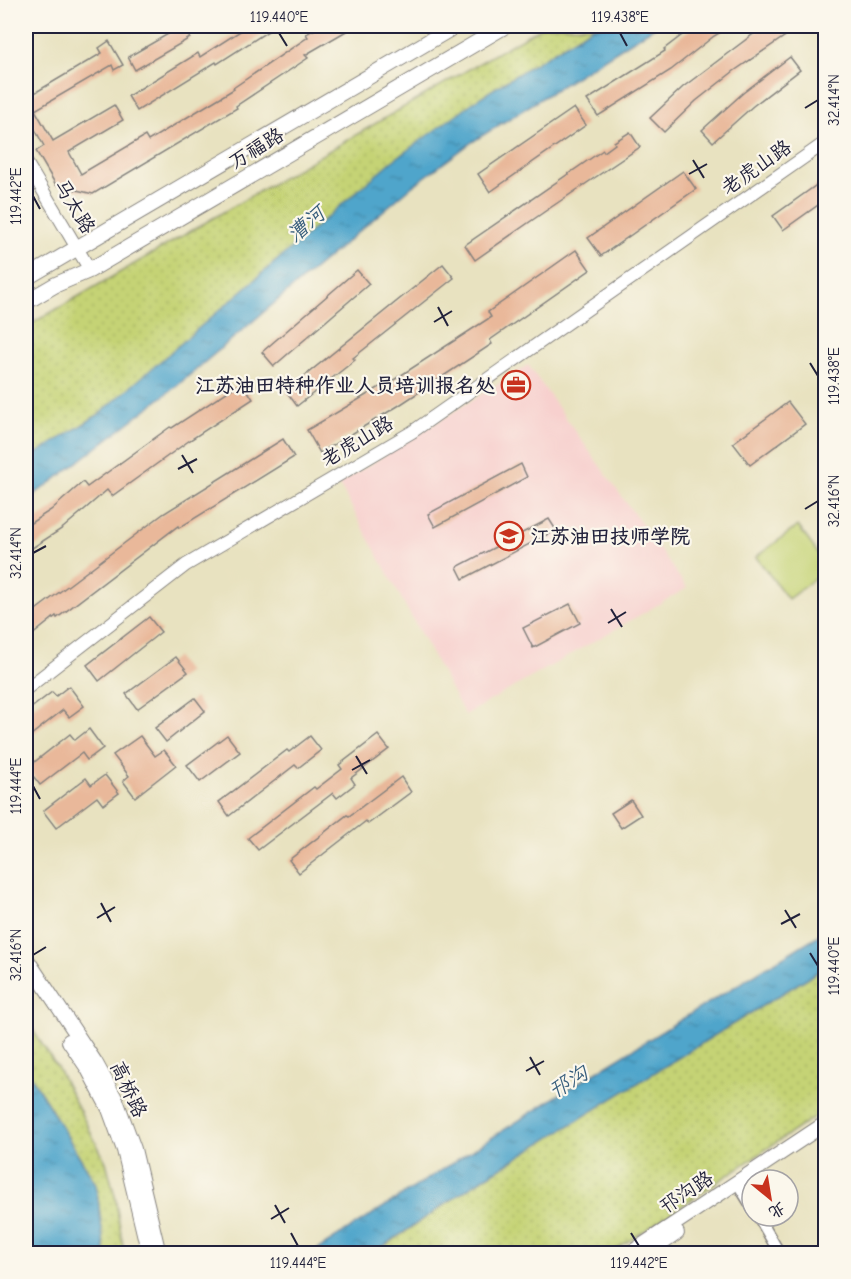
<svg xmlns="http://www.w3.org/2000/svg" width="851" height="1279" font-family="'Comic Neue','LXGW WenKai TC',sans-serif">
<defs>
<pattern id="grass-dots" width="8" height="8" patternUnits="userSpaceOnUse" patternTransform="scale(1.5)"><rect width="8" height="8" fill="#c5d375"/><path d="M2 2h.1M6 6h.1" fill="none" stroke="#a9b566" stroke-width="1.8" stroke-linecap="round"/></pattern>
<pattern id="water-ripples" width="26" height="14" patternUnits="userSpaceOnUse" patternTransform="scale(1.5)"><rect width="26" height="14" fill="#4fa5cb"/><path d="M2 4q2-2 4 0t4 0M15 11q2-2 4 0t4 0" fill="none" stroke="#4186a6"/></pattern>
</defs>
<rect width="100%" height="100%" fill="#fbf7ec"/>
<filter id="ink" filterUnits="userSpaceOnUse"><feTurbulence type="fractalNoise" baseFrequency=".0167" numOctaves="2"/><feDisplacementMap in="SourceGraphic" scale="12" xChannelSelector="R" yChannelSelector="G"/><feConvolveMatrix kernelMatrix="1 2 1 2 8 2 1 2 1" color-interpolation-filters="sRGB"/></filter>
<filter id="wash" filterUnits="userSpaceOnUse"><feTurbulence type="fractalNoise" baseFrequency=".008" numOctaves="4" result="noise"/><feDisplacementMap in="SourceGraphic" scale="24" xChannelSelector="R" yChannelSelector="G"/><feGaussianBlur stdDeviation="1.35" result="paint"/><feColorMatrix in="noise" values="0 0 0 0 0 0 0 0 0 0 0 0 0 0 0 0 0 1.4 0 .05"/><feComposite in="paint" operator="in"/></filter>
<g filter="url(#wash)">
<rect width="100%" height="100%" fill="#e8e2c0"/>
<polygon fill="#f7d0ce" points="528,365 687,588 465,715 339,484"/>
<g fill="url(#grass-dots)" stroke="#747a58" stroke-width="1.5">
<polygon points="543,26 595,26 479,98 98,415 26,460 26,327"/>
<polygon points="825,967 825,1110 611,1253 373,1254 481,1180"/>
<polygon points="26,1020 57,1067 106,1162 115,1196 124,1253 105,1253 96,1184 26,1068"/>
</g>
<polygon fill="#c5d375" stroke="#747a58" stroke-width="1.5" points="798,526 825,563 825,571 788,599 756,557"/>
<g fill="url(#water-ripples)" stroke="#386483" stroke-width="1.5">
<polygon points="595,26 656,26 472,142 410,188 179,384 52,482 26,500 26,460 98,415 391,162 479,98"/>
<polygon points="825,931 825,967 481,1180 373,1253 312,1253 557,1096"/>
<polygon points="26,1068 96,1184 105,1253 26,1253"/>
</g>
<g id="blocks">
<g fill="#e9b89a">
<polygon points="182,26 190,38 135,70 128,57"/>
<polygon points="248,26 276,26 217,64 216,62 137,111 128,96 198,53 200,57"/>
<polygon points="321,26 355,26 305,55 308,58 236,106 237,108 93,194 56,185 36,151 44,146 26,113 26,98 102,53 99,48 109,41 123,65 114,70 112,65 35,110 53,141 114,105 123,120 69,152 81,174 145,136 148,141 234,89 233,88 308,37 306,34"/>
<polygon points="694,26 731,26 714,36 671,70 598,116 587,100 665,51 664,49"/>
<polygon points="764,26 800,26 734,71 696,101 664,132 650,118 683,87"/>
<polygon points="790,57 800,70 753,106 713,142 702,130 743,93"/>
<polygon points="574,108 586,125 490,192 478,174"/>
<polygon points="630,132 640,147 544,212 475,260 465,245 603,150 604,152 615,144 614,142"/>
<polygon points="683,171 696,189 601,256 588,238"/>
<polygon points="825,179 825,200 783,230 773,216"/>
<polygon points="576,250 590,270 490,340 492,344 398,406 320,453 307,430 385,384 386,385 491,317 488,312"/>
<polygon points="443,264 454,278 353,358 355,360 297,406 286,391"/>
<polygon points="357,270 369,284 274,366 262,352"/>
<polygon points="242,382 253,399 190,440 112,496 107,490 63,528 26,552 26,526 51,510 83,482 87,487 170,427 172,428"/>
<polygon points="788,402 805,424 750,465 733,443"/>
<polygon points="283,439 294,457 179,528 178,526 57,618 56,616 26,640 26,618 37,609 163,514"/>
<polygon points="521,464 527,477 435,527 428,514"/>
<polygon points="549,519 556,530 463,579 457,567"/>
<polygon points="570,604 580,623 533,648 523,628"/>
<polygon points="149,617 161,632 99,681 87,665"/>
<polygon points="176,657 188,672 137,709 126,694"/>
<polygon points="69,686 84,706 69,717 63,710 26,739 26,712 52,692 56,696"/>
<polygon points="195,698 205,711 166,742 155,728"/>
<polygon points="89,729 103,748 87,760 82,753 40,785 27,768 70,734 75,740"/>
<polygon points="227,735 240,752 200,782 187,765"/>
<polygon points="378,735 389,749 351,778 355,784 337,798 333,793 258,850 248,838 314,787 316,789 342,769 339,765"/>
<polygon points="140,736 155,756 164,750 176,765 135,797 123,781 129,776 113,755"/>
<polygon points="310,736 321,750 298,768 295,765 229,816 219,802 287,750 289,752"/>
<polygon points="105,775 119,793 103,805 97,797 56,828 43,811 86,778 91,785"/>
<polygon points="401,777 411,792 368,824 366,821 299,873 289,860 347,815 349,816"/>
<polygon points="631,800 641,815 621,828 611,813"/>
</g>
</g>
</g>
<g filter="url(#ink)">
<use href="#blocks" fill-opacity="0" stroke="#85827e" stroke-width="1.5"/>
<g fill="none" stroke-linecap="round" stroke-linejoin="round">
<g stroke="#85827e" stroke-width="13">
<g id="minor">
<polyline points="741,1189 752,1207"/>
<polyline points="758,1216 780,1254"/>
</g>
</g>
<g stroke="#85827e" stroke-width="14">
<g id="tertiary">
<polyline points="26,162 90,270"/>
<polyline points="26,689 186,565 412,432 826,142"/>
</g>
</g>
<g stroke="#85827e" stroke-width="16">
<g id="secondary">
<polyline points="26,958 95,1062 116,1100 134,1149 159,1254"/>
<polyline points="69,1041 88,1069 109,1109 124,1150 149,1254"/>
<polyline points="629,1254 826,1123"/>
<polyline points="647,1254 677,1233"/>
</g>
</g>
<g stroke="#85827e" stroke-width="17">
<g id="primary">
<polyline points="26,278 455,26"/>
<polyline points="26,302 55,285 90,270 505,26"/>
</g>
</g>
<use href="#minor" stroke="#fff" stroke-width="10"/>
<use href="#tertiary" stroke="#fff" stroke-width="12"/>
<use href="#secondary" stroke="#fff" stroke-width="14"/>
<use href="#primary" stroke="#fff" stroke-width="15"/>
</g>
</g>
<path fill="none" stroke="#22223b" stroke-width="2" d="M279,33L287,46M620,33L627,46M805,108L818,100M693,160L704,178M689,174L707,164M33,196L40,209M438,307L448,326M434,322L452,311M810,363L818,376M182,455L193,473M178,469L197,459M805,509L818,501M33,553L46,546M611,609L622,627M608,623L626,612M356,756L367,774M352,770L370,760M33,786L40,799M101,903L111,922M785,910L796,928M97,918L115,907M781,924L800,914M810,953L818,966M33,955L46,947M530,1057L540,1075M526,1071L544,1061M275,1205L285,1223M271,1219L289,1208M291,1233L298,1246M631,1233L639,1246"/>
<defs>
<g id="office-ring" transform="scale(1.5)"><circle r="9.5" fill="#fbf7ec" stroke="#c8321e" stroke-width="1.5"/><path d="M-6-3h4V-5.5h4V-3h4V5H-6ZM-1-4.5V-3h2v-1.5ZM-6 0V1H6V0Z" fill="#c8321e"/></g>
<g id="university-ring" transform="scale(1.5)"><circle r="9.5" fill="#fbf7ec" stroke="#c8321e" stroke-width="1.5"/><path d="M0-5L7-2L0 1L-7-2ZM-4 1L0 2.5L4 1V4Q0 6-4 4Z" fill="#c8321e"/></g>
</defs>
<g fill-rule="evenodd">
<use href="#office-ring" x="516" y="385"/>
<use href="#university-ring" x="509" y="536"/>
</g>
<g text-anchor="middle" stroke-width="4.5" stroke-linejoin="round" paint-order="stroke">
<g font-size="20" fill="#22223b" stroke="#fbf7ec">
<text transform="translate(256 148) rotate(-31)" y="7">万福路</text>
<text transform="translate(756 167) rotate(-35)" y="7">老虎山路</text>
<text transform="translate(75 206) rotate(59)" y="7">马太路</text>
<text transform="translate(357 441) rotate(-31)" y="7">老虎山路</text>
<text transform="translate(129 1089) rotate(65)" y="7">高桥路</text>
<text transform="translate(686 1192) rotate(-34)" y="7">邗沟路</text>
</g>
<g font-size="20" font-weight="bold" fill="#22223b" stroke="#fbf7ec" text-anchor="end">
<text x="495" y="392">江苏油田特种作业人员培训报名处</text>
<text x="530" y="543" text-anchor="start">江苏油田技师学院</text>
</g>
<g font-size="21" font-style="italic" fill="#365d7c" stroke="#fbf7ec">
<text transform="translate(306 224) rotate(-40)" y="7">漕河</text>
<text transform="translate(568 1082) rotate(-32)" y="7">邗沟</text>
</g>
</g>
<rect width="851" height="1279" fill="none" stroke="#fbf7ec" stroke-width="66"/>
<g transform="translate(770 1198) rotate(150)"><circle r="28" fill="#fbf7ec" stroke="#a4a2a5" stroke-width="1.5"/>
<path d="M0-4.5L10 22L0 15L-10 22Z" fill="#c8321e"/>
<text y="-9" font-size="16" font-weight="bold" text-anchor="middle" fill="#22223b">北</text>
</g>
<rect x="33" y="33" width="785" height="1213" fill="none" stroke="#22223b" stroke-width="2"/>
<g font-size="15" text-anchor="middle" fill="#22223b">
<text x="279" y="22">119.440°E</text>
<text x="620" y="22">119.438°E</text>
<text transform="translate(834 100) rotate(-90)" y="5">32.414°N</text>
<text transform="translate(16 196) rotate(-90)" y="5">119.442°E</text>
<text transform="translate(834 376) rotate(-90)" y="5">119.438°E</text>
<text transform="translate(834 501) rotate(-90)" y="5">32.416°N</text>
<text transform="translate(16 553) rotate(-90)" y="5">32.414°N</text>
<text transform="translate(16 786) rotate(-90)" y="5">119.444°E</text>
<text transform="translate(16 955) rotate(-90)" y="5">32.416°N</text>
<text transform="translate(834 966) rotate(-90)" y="5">119.440°E</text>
<text x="298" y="1268">119.444°E</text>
<text x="639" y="1268">119.442°E</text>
</g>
</svg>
